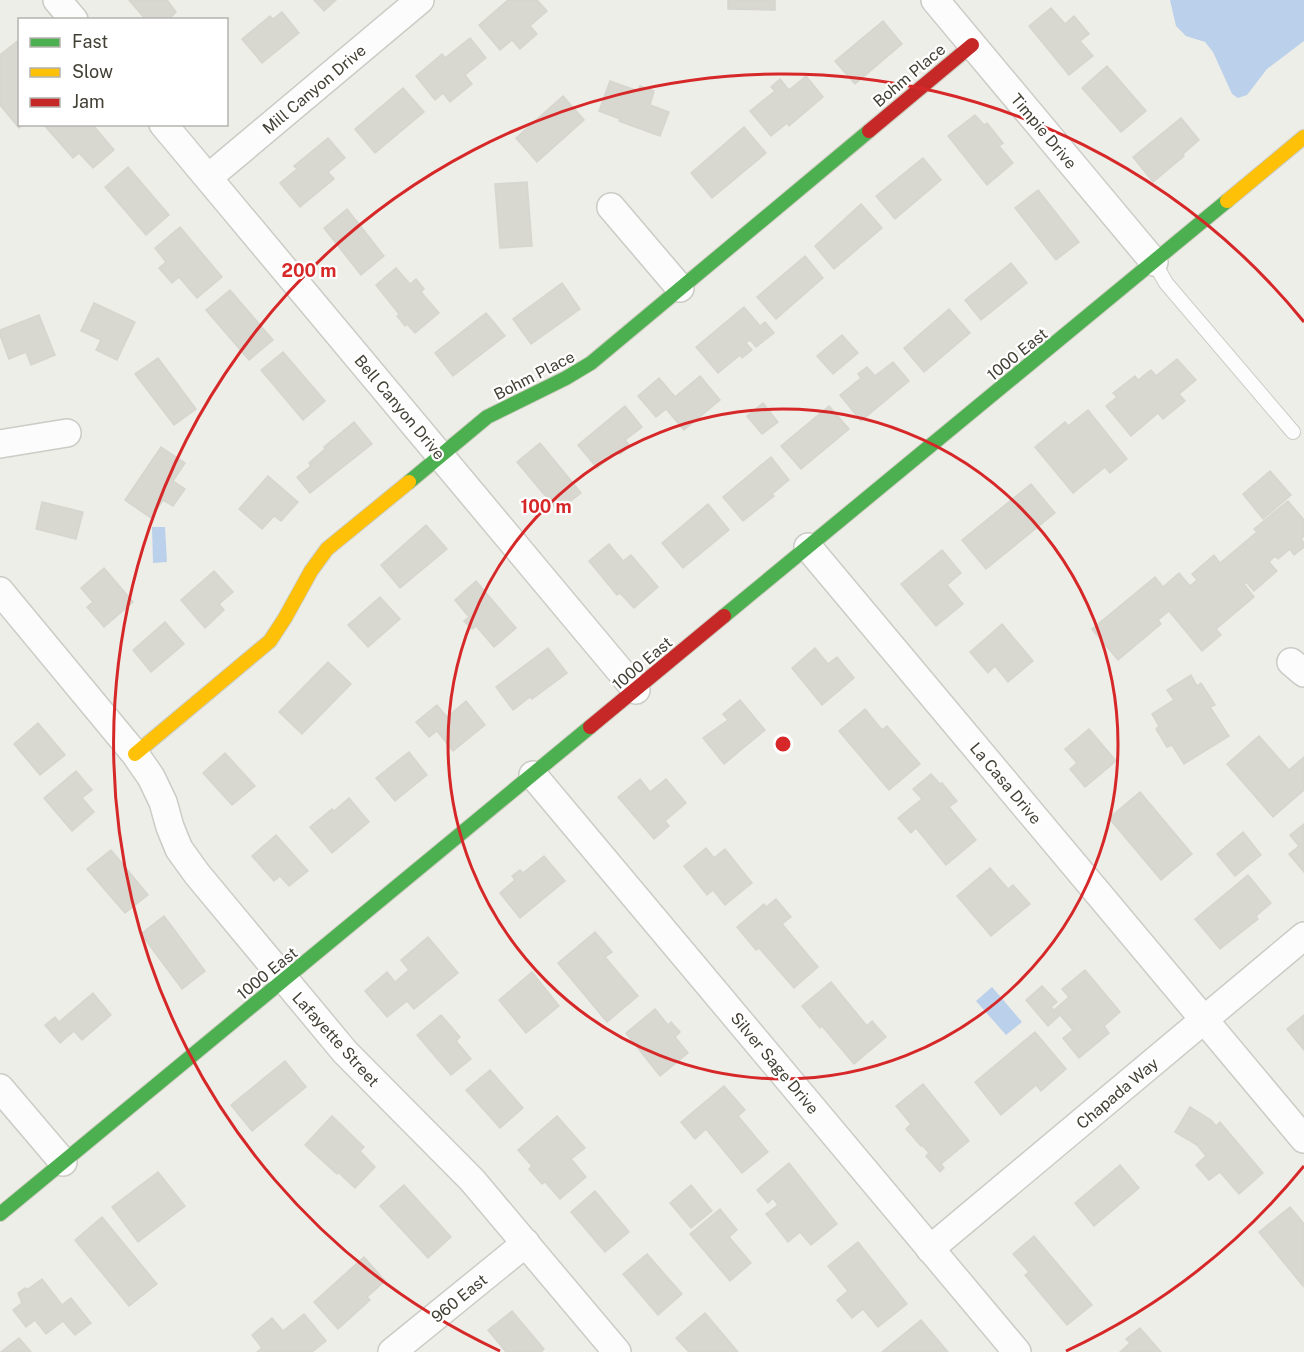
<svg xmlns="http://www.w3.org/2000/svg" width="1304" height="1352" font-family="'Public Sans',sans-serif">
<rect width="100%" height="100%" fill="#eeeee8"/>
<g fill="#bbd0ea">
<polygon points="1170,0 1304,0 1304,41 1267,69 1247,95 1238,98 1232,94 1213,52 1205,42 1186,36 1176,26"/>
<polygon points="152,527 165,527 167,562 153,563"/>
<polygon points="992,987 1022,1022 1006,1035 976,1001"/>
</g>
<g fill="#d8d7d0" stroke="#d6d5ce" stroke-width="1.5">
<polygon points="129,0 167,0 176,12 168,20 146,20"/>
<polygon points="314,0 336,0 324,11"/>
<polygon points="508,0 537,0 547,11 530,26 537,34 520,49 512,40 500,50 479,25"/>
<polygon points="728,0 775,0 775,10 728,9"/>
<polygon points="1051,8 1065,24 1074,16 1089,34 1080,41 1093,56 1069,75 1029,26"/>
<polygon points="282,12 299,33 262,63 242,39 270,16 273,19"/>
<polygon points="883,21 902,44 855,84 835,61"/>
<polygon points="470,38 486,58 465,75 472,84 450,102 443,93 435,100 416,76 442,54 445,58"/>
<polygon points="20,39 20,124 23,124 19,128 0,105 0,55"/>
<polygon points="1107,66 1146,111 1121,132 1082,88"/>
<polygon points="806,76 823,97 789,126 787,123 771,136 750,111 775,91 771,87 780,79 789,90"/>
<polygon points="610,81 638,91 640,86 654,91 650,105 669,112 660,136 619,121 620,119 599,111"/>
<polygon points="403,88 424,112 375,153 355,129"/>
<polygon points="563,96 584,120 537,162 516,138"/>
<polygon points="975,115 984,125 987,123 1003,143 999,146 1013,163 987,185 948,136"/>
<polygon points="1181,118 1199,140 1183,154 1184,156 1153,182 1133,157"/>
<polygon points="92,124 114,150 93,168 79,153 73,158 44,125"/>
<polygon points="744,127 766,153 712,198 691,173"/>
<polygon points="328,138 345,158 328,172 334,179 300,207 280,183 297,169 294,166"/>
<polygon points="923,158 941,180 895,219 876,196"/>
<polygon points="128,167 169,215 146,235 105,187"/>
<polygon points="527,182 532,246 500,248 495,184"/>
<polygon points="1038,190 1079,242 1056,260 1015,208"/>
<polygon points="861,204 882,228 834,269 815,246"/>
<polygon points="347,209 384,256 361,275 324,228"/>
<polygon points="180,227 222,277 197,298 179,277 172,283 159,268 166,262 155,248"/>
<polygon points="805,256 823,278 776,319 757,297"/>
<polygon points="1011,263 1027,283 981,320 965,300"/>
<polygon points="396,268 410,284 416,279 424,289 421,292 439,313 415,333 407,324 405,326 397,316 399,314 376,285"/>
<polygon points="562,283 580,309 531,344 513,319"/>
<polygon points="230,290 273,340 249,360 206,310"/>
<polygon points="94,303 135,322 117,360 96,350 101,340 81,331"/>
<polygon points="744,307 760,326 765,322 774,333 756,347 750,340 746,343 752,350 742,358 740,355 718,373 696,347"/>
<polygon points="949,309 970,333 924,372 904,348"/>
<polygon points="486,313 505,336 453,376 435,353"/>
<polygon points="39,315 55,355 31,365 26,352 9,359 0,335 0,330"/>
<polygon points="842,335 858,353 833,374 817,356"/>
<polygon points="283,352 325,401 303,420 261,370"/>
<polygon points="158,358 196,409 174,425 135,374"/>
<polygon points="1177,359 1196,380 1179,394 1185,401 1163,419 1158,413 1131,436 1106,406 1117,397 1113,393 1135,376 1138,380 1151,370 1156,376"/>
<polygon points="893,362 909,381 861,421 840,395 861,378 858,374 867,367 875,376"/>
<polygon points="700,376 720,400 684,430 666,409 656,417 638,396 659,378 675,397"/>
<polygon points="763,403 778,422 762,434 747,416"/>
<polygon points="625,406 642,427 625,440 630,446 620,454 618,451 597,468 578,445"/>
<polygon points="829,406 849,429 801,469 781,446"/>
<polygon points="1088,410 1127,459 1110,473 1105,467 1073,493 1035,447 1065,422 1068,426"/>
<polygon points="354,422 372,444 310,493 297,477 311,466 309,463 325,449 324,447"/>
<polygon points="540,443 581,493 558,511 517,462"/>
<polygon points="161,447 185,463 173,481 185,489 173,506 163,500 151,518 125,500"/>
<polygon points="771,457 789,480 772,494 774,496 743,521 723,497"/>
<polygon points="1270,471 1291,495 1263,519 1243,494"/>
<polygon points="268,476 298,502 281,521 274,516 262,529 239,509"/>
<polygon points="1031,484 1055,513 986,569 962,540"/>
<polygon points="1288,501 1304,520 1304,536 1301,539 1304,543 1304,547 1294,555 1290,549 1278,559 1275,556 1269,562 1277,571 1254,591 1246,582 1244,584 1254,597 1216,629 1221,635 1202,651 1169,611 1158,620 1161,624 1118,660 1092,629 1155,577 1163,587 1179,573 1190,586 1197,580 1192,574 1214,555 1220,563 1257,532 1254,529"/>
<polygon points="42,502 83,512 76,539 36,529"/>
<polygon points="708,504 729,530 683,568 662,543"/>
<polygon points="426,525 447,549 400,588 381,565"/>
<polygon points="609,544 623,561 631,555 658,587 634,608 620,593 617,595 589,561"/>
<polygon points="942,550 961,573 947,585 963,604 936,626 901,584"/>
<polygon points="104,568 133,602 104,627 87,607 93,602 81,588"/>
<polygon points="214,571 233,592 219,604 224,610 205,628 181,600"/>
<polygon points="476,581 516,628 494,647 476,626 472,629 464,621 469,617 455,600"/>
<polygon points="380,597 400,619 368,647 348,625"/>
<polygon points="165,622 184,644 151,672 133,650"/>
<polygon points="1002,624 1033,661 1008,682 995,666 988,673 970,652"/>
<polygon points="548,648 567,673 532,699 530,697 513,710 496,687"/>
<polygon points="815,648 828,664 837,657 854,678 822,705 792,668"/>
<polygon points="328,662 351,684 302,734 279,712"/>
<polygon points="1191,675 1197,686 1201,683 1215,705 1210,707 1229,736 1184,764 1172,745 1167,747 1156,729 1159,726 1152,714 1174,700 1167,690"/>
<polygon points="740,700 765,730 724,764 703,738 728,720 723,714"/>
<polygon points="466,701 485,725 453,751 437,731 429,737 416,722 437,705 447,717"/>
<polygon points="865,709 882,730 887,726 920,764 889,790 839,731"/>
<polygon points="38,723 65,755 40,775 14,744"/>
<polygon points="1089,729 1116,761 1085,787 1070,769 1077,763 1065,749"/>
<polygon points="1259,736 1289,770 1304,757 1304,790 1273,817 1227,764"/>
<polygon points="409,752 427,775 395,801 376,778"/>
<polygon points="225,753 255,786 232,805 203,773"/>
<polygon points="76,771 92,790 82,798 94,812 72,831 44,798"/>
<polygon points="931,774 940,784 942,783 957,801 949,807 976,840 946,865 916,828 911,833 898,818 922,799 913,789"/>
<polygon points="640,779 650,792 666,779 686,803 665,821 669,826 654,839 618,797"/>
<polygon points="1140,792 1192,854 1161,880 1109,818"/>
<polygon points="349,798 369,822 332,853 310,827 332,809 334,811"/>
<polygon points="1304,824 1304,872 1289,854 1299,846 1290,835"/>
<polygon points="1243,832 1261,855 1235,876 1217,854"/>
<polygon points="276,835 308,871 289,886 280,876 274,881 252,856"/>
<polygon points="706,848 714,858 725,849 752,883 725,905 713,890 707,895 684,866"/>
<polygon points="111,850 148,895 125,913 87,869"/>
<polygon points="544,856 565,881 520,918 500,893 515,880 512,876 520,870 523,873"/>
<polygon points="990,868 1008,889 1013,885 1030,904 991,936 957,896"/>
<polygon points="1248,875 1271,903 1256,916 1258,919 1220,949 1195,919"/>
<polygon points="776,899 791,917 782,924 818,967 794,988 759,948 756,950 737,927 764,904 766,907"/>
<polygon points="164,916 205,971 182,989 141,934"/>
<polygon points="595,932 612,952 605,957 638,996 607,1022 558,963"/>
<polygon points="428,937 458,973 414,1009 407,1001 387,1017 365,991 387,972 395,982 409,970 401,960"/>
<polygon points="1085,970 1120,1012 1104,1026 1109,1033 1079,1058 1063,1038 1073,1030 1055,1009 1069,997 1062,989"/>
<polygon points="532,972 559,1006 526,1033 499,1000"/>
<polygon points="831,982 867,1026 872,1021 886,1037 854,1064 822,1026 820,1028 802,1006"/>
<polygon points="1042,986 1057,1002 1051,1007 1059,1016 1048,1026 1026,1000"/>
<polygon points="93,993 111,1015 82,1040 74,1031 60,1043 45,1025 55,1017 59,1022"/>
<polygon points="655,1009 668,1025 671,1022 680,1032 675,1037 688,1053 660,1076 626,1033"/>
<polygon points="441,1015 460,1037 456,1041 471,1059 451,1075 417,1035"/>
<polygon points="1304,1015 1304,1050 1287,1029"/>
<polygon points="1035,1032 1066,1069 1041,1091 1036,1085 1001,1115 975,1082"/>
<polygon points="285,1061 306,1087 252,1131 231,1105"/>
<polygon points="490,1070 523,1108 500,1128 466,1090"/>
<polygon points="923,1084 969,1141 941,1164 944,1168 940,1172 926,1156 929,1153 922,1145 921,1146 906,1129 911,1124 896,1106"/>
<polygon points="724,1086 745,1110 738,1116 768,1152 742,1173 706,1129 695,1139 681,1122"/>
<polygon points="1190,1107 1211,1120 1216,1126 1220,1122 1263,1173 1239,1194 1220,1172 1209,1180 1196,1165 1206,1156 1197,1145 1175,1132"/>
<polygon points="332,1116 364,1147 360,1151 375,1167 355,1188 338,1172 337,1174 305,1145"/>
<polygon points="557,1116 585,1148 571,1159 586,1177 560,1199 545,1182 542,1184 529,1169 532,1166 518,1150"/>
<polygon points="789,1163 837,1224 811,1245 800,1232 788,1242 766,1214 778,1205 773,1198 768,1203 757,1190"/>
<polygon points="1120,1165 1139,1188 1094,1226 1075,1203"/>
<polygon points="158,1172 185,1206 138,1242 112,1207"/>
<polygon points="404,1185 451,1237 428,1258 380,1206"/>
<polygon points="691,1185 712,1211 691,1228 670,1203"/>
<polygon points="595,1191 629,1232 605,1252 571,1212"/>
<polygon points="1290,1207 1304,1224 1303,1286 1259,1232"/>
<polygon points="720,1209 737,1230 729,1237 751,1263 730,1281 690,1234"/>
<polygon points="102,1217 157,1284 129,1306 75,1240"/>
<polygon points="1034,1236 1092,1305 1067,1325 1025,1275 1029,1272 1013,1254"/>
<polygon points="858,1242 907,1304 878,1327 863,1309 852,1318 837,1300 848,1291 828,1266"/>
<polygon points="647,1254 682,1294 658,1315 623,1274"/>
<polygon points="364,1257 385,1281 367,1297 370,1300 338,1329 314,1302"/>
<polygon points="42,1279 62,1305 71,1298 91,1323 75,1335 63,1321 46,1334 35,1320 26,1327 13,1310 22,1303 18,1293 25,1288 28,1289"/>
<polygon points="512,1311 544,1349 541,1352 506,1352 488,1330"/>
<polygon points="705,1313 738,1352 689,1352 676,1338"/>
<polygon points="304,1314 326,1341 312,1352 257,1352 262,1348 252,1335 272,1318 283,1331"/>
<polygon points="921,1320 948,1352 882,1352"/>
<polygon points="1140,1328 1161,1352 1120,1352 1130,1343 1126,1339"/>
<polygon points="19,1338 31,1352 1,1352"/>
</g>
<g fill="none" stroke-linecap="round" stroke-linejoin="round">
<g stroke="#cccbc6" stroke-width="16">
<polyline id="lane" points="1154,262 1166,283 1293,432"/>
</g>
<g stroke="#cccbc6" stroke-width="30">
<g id="street">
<polyline points="57,0 74,20"/>
<polyline points="935,0 1154,262"/>
<polyline points="163,124 636,690"/>
<polyline points="209,177 420,0"/>
<polyline points="611,207 680,288"/>
<polyline points="0,444 67,433"/>
<polyline points="808,547 1304,1139"/>
<polyline points="0,591 135,754 151,777 163,802 170,827 179,849 197,874 345,1052 472,1180 617,1352"/>
<polyline points="1291,662 1304,673"/>
<polyline points="533,775 1017,1352"/>
<polyline points="0,1088 63,1162"/>
<polyline points="930,1249 1304,936"/>
<polyline points="392,1352 526,1243"/>
</g>
</g>
<g stroke="#cccbbf" stroke-width="16">
<g id="fast">
<polyline points="409,482 487,417 566,378 591,363 869,131"/>
<polyline points="724,616 1227,201"/>
<polyline points="0,1214 590,727"/>
</g>
</g>
<g stroke="#cccbbf" stroke-width="16">
<g id="slow">
<polyline points="1227,201 1304,137"/>
<polyline points="135,754 270,641 285,618 311,571 327,549 409,482"/>
</g>
</g>
<g stroke="#cccbbf" stroke-width="16">
<g id="jam">
<polyline points="869,131 972,45"/>
<polyline points="590,727 724,616"/>
</g>
</g>
<use href="#lane" stroke="#fcfcfc" stroke-width="14"/>
<use href="#street" stroke="#fcfcfc" stroke-width="27"/>
<use href="#fast" stroke="#4caf50" stroke-width="14"/>
<use href="#slow" stroke="#ffc107" stroke-width="14"/>
<use href="#jam" stroke="#c62828" stroke-width="14"/>
</g>
<g fill="none" stroke="#d62828" stroke-width="3">
<circle cx="783" cy="744" r="335"/>
<path d="M1304 1166A670 670 0 0 1 1066 1351M500 1351A670 670 0 1 1 1304 322"/>
</g>
<g text-anchor="middle" stroke-width="4.5" stroke-linejoin="round" paint-order="stroke">
<g font-size="16" fill="#434035" stroke="#fff">
<text transform="translate(909 75) rotate(-40)" y="6">Bohm Place</text>
<text transform="translate(314 89) rotate(-40)" y="6">Mill Canyon Drive</text>
<text transform="translate(1044 131) rotate(50)" y="6">Timpie Drive</text>
<text transform="translate(1017 354) rotate(-39)" y="6">1000 East</text>
<text transform="translate(534 375) rotate(-27)" y="6">Bohm Place</text>
<text transform="translate(400 407) rotate(50)" y="6">Bell Canyon Drive</text>
<text transform="translate(642 663) rotate(-40)" y="6">1000 East</text>
<text transform="translate(1006 783) rotate(50)" y="6">La Casa Drive</text>
<text transform="translate(267 973) rotate(-39)" y="6">1000 East</text>
<text transform="translate(336 1039) rotate(48)" y="6">Lafayette Street</text>
<text transform="translate(775 1063) rotate(50)" y="6">Silver Sage Drive</text>
<text transform="translate(1117 1093) rotate(-40)" y="6">Chapada Way</text>
<text transform="translate(459 1298) rotate(-39)" y="6">960 East</text>
</g>
</g>
<circle cx="783" cy="744" r="9" fill="#d62828" stroke="#fff" stroke-width="3"/>
<g font-size="18" text-anchor="middle" font-weight="bold" fill="#d62828" stroke="#fff" stroke-width="4.5" stroke-linejoin="round" paint-order="stroke">
<text x="309" y="277">200 m</text>
<text x="546" y="513">100 m</text>
</g>
<rect x="18" y="18" width="210" height="108" fill="#ffffff" stroke="#b4b3ae" stroke-width="1.5"/>
<rect x="30" y="38" width="30" height="9" fill="#4caf50" stroke="#b4b3ae" stroke-width="1.5"/>
<text x="72" y="48" font-size="18" fill="#434035">Fast</text>
<rect x="30" y="68" width="30" height="9" fill="#ffc107" stroke="#b4b3ae" stroke-width="1.5"/>
<text x="72" y="78" font-size="18" fill="#434035">Slow</text>
<rect x="30" y="98" width="30" height="9" fill="#c62828" stroke="#b4b3ae" stroke-width="1.5"/>
<text x="72" y="108" font-size="18" fill="#434035">Jam</text>
</svg>
